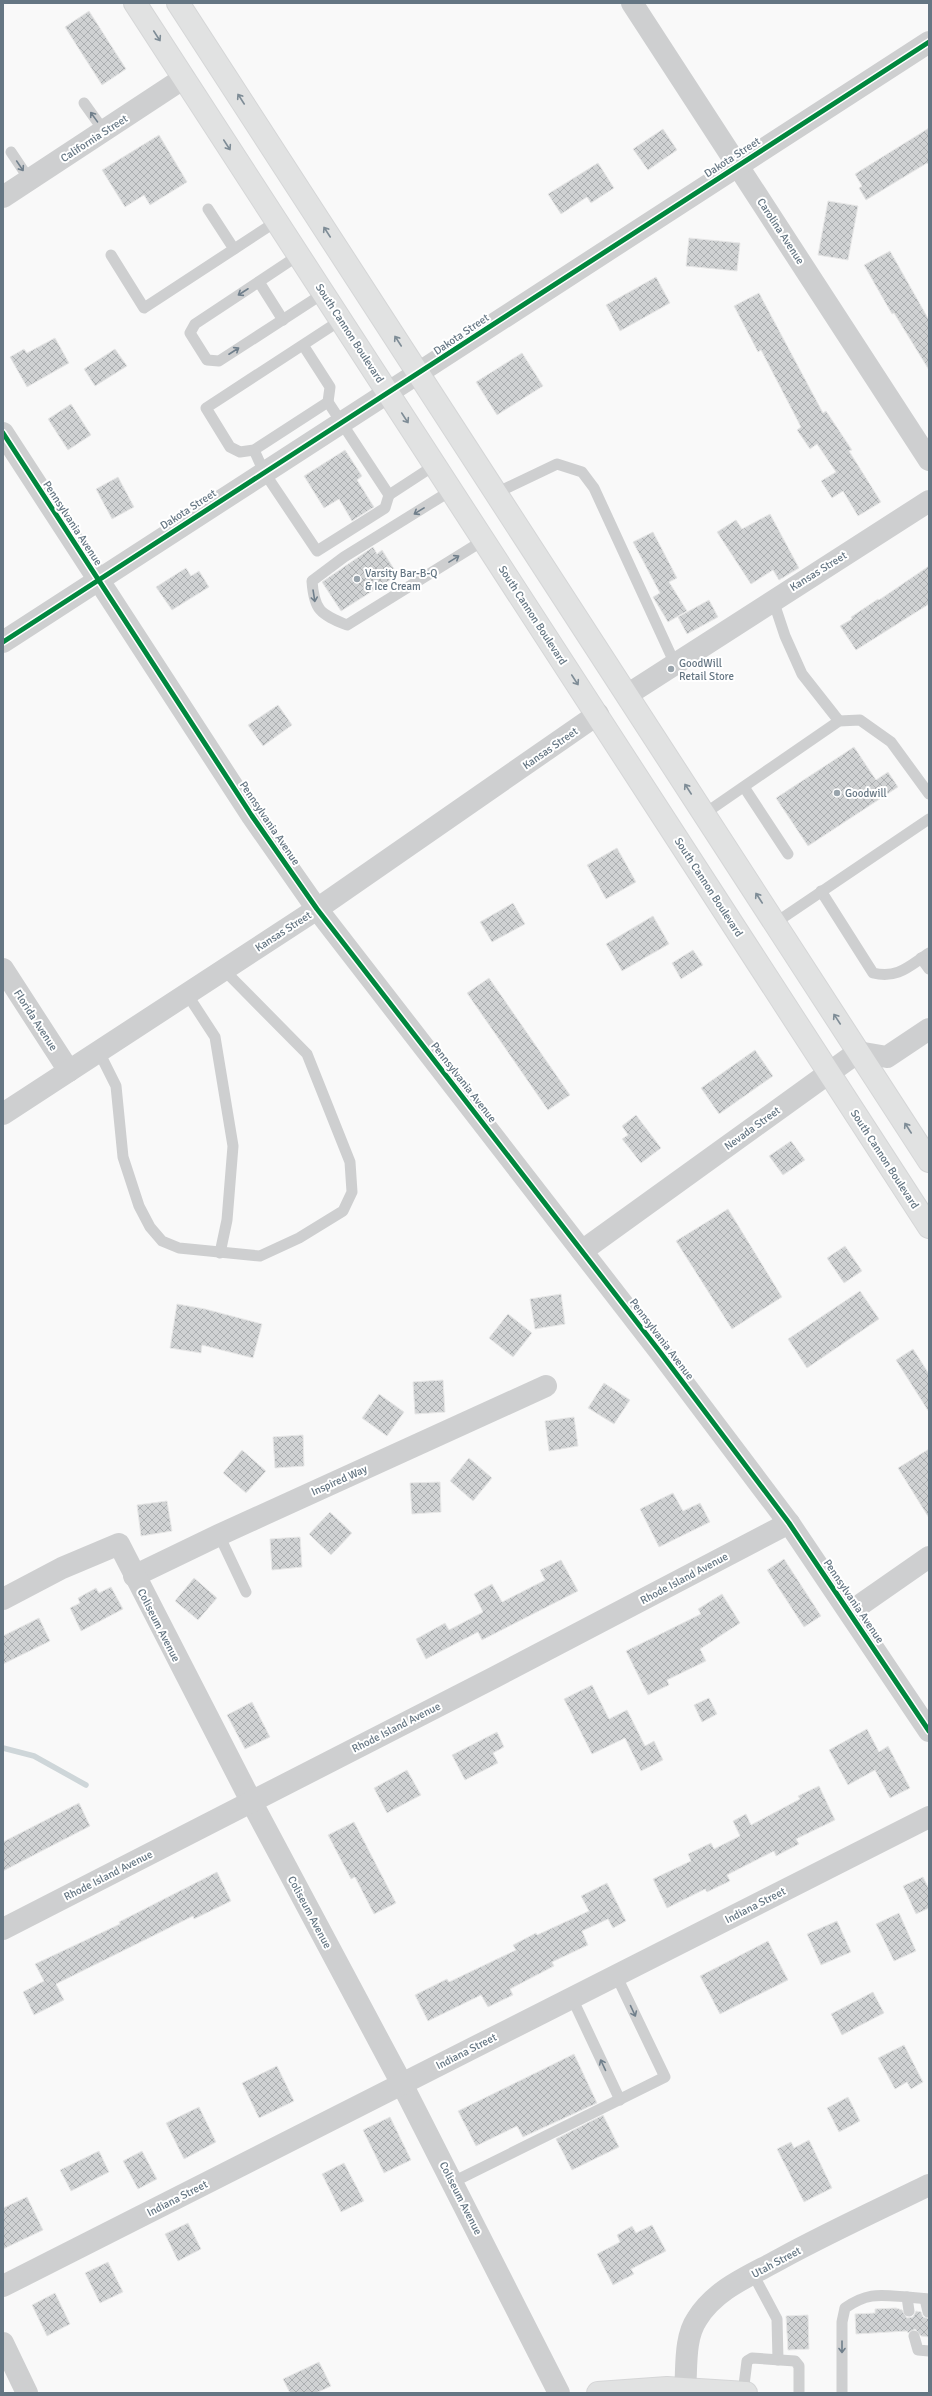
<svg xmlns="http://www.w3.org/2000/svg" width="932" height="2396" font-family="Signika,sans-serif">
<defs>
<pattern id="building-cross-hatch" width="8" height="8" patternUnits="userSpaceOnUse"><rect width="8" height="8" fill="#d0d2d3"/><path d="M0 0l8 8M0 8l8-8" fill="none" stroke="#acafb1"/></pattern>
</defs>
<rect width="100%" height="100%" fill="#f9f9f9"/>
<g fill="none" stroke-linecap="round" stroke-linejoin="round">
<polyline stroke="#ced6d9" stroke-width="5.5" points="3,1748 34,1756 86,1785"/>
</g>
<g fill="url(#building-cross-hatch)" stroke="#e8e8e8">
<polygon points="89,11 126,69 102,85 65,27"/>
<polygon points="929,128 929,165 927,163 866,200 859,188 862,186 855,174"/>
<polygon points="663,129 677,150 648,170 633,149"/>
<polygon points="159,135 187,182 150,205 144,195 125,207 102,170"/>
<polygon points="598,163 614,188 591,203 587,197 561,214 548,194"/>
<polygon points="828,201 858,206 848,260 818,255"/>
<polygon points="689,238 740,243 737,271 686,266"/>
<polygon points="890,251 929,320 929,370 894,313 892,314 864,265"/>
<polygon points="656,277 670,303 620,331 606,305"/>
<polygon points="759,293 823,413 826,411 852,450 849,451 881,502 858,516 843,491 832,498 821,481 836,472 817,444 810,449 797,430 801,427 761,350 758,352 734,306"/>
<polygon points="55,338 69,363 27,387 10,357 24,349 27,353"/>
<polygon points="115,349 127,366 95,386 84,369"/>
<polygon points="522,353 543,386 497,415 476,382"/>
<polygon points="71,404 91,435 68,450 48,419"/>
<polygon points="345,450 362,476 357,480 374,507 352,521 339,499 324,508 304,476"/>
<polygon points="118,477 134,507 112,519 96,489"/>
<polygon points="770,514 799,568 779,580 773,570 751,584 717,532 736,520 742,529"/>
<polygon points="653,532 677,578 669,582 687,611 668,622 653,597 660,593 633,542"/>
<polygon points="373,547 377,554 382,550 394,569 390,573 393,578 341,611 322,582"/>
<polygon points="929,566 929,604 856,650 840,626 852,619 851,617 878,599 879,600"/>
<polygon points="186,568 191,576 199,571 209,587 172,610 156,587"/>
<polygon points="709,600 718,617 687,634 678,617"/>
<polygon points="278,705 292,725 263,746 248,725"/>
<polygon points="854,747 876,780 888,772 898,787 808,846 776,798"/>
<polygon points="617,848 636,882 606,899 587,865"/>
<polygon points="513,903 525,924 492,942 480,922"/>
<polygon points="653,916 669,944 622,971 606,944"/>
<polygon points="693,950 703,965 681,979 672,963"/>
<polygon points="489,978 570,1095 548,1110 467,993"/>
<polygon points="755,1050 773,1076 719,1114 701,1088"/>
<polygon points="636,1115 661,1148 641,1163 622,1139 628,1135 622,1126"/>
<polygon points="791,1141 805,1160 783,1175 769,1156"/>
<polygon points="728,1209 782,1297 732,1329 676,1241"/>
<polygon points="845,1246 862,1271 844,1283 827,1258"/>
<polygon points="860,1291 879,1319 807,1368 788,1339"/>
<polygon points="561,1294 565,1324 535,1329 530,1299"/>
<polygon points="177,1304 205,1309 262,1324 253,1358 202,1345 201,1353 170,1348"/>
<polygon points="508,1314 532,1333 513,1357 489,1338"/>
<polygon points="913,1349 929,1374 929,1412 896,1360"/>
<polygon points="443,1380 445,1412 415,1414 413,1382"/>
<polygon points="604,1383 630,1400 614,1424 588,1408"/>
<polygon points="379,1394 404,1412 387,1436 362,1418"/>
<polygon points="574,1417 578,1446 549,1451 545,1421"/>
<polygon points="303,1435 304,1466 275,1468 273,1437"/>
<polygon points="929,1449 929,1518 898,1468"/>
<polygon points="242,1450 266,1471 246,1493 223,1473"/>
<polygon points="469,1458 492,1478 473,1501 450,1481"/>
<polygon points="440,1482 441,1512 412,1514 410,1483"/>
<polygon points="673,1493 683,1511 700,1503 710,1522 659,1547 640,1509"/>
<polygon points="167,1501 172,1531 141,1536 137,1505"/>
<polygon points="330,1512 352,1533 331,1555 309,1534"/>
<polygon points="300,1537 302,1567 272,1570 270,1539"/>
<polygon points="784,1559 821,1616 804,1627 767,1570"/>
<polygon points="561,1560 578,1591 482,1640 478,1632 426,1659 416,1639 445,1623 449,1630 483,1612 474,1594 492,1584 502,1602 545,1580 540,1570"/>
<polygon points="194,1578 217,1598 198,1620 175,1601"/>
<polygon points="111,1587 123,1609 81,1631 70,1608 80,1603 78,1598 96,1588 99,1593"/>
<polygon points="722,1594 740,1623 700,1649 706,1661 667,1680 669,1685 648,1695 626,1651 701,1614 698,1609"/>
<polygon points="39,1618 50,1641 3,1664 3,1636"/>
<polygon points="592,1685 609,1719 627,1710 645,1746 654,1741 663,1760 641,1771 625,1738 592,1754 564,1699"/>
<polygon points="709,1698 717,1714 702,1722 694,1705"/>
<polygon points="252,1702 270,1737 245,1749 227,1715"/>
<polygon points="867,1729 879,1752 888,1746 910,1788 890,1798 875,1770 848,1785 829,1750"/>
<polygon points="497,1732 504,1747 493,1753 498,1763 465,1780 452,1755"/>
<polygon points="407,1770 421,1795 387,1813 374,1788"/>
<polygon points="819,1786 835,1820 796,1839 799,1844 776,1856 774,1851 727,1875 730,1881 707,1892 705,1889 667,1908 653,1879 691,1861 688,1854 711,1843 714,1849 740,1836 733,1821 746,1814 751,1825 800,1799 798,1796"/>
<polygon points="79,1803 90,1826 3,1871 3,1842"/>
<polygon points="354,1822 396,1903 374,1914 355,1877 351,1879 328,1835"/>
<polygon points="217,1872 231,1901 194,1919 193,1916 56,1984 64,2000 34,2015 23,1992 44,1981 35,1964 120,1924 119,1922"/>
<polygon points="923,1877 929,1889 929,1908 916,1914 903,1886"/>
<polygon points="607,1883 626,1921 613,1928 608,1919 582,1931 588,1945 552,1962 554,1966 510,1989 513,1995 488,2007 481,1995 428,2021 415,1995 447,1979 449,1982 516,1950 513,1945 536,1933 537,1935 589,1911 581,1896"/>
<polygon points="899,1913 916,1951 894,1961 876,1924"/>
<polygon points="837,1921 851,1952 821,1965 807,1934"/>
<polygon points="768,1941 788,1980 720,2014 700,1976"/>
<polygon points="873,1992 884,2013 842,2035 831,2014"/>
<polygon points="904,2045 923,2082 911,2089 907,2082 895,2089 878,2058"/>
<polygon points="574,2054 597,2103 523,2137 517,2126 476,2146 458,2111"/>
<polygon points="277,2066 294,2101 259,2118 242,2083"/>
<polygon points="848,2097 860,2121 839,2132 827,2108"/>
<polygon points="199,2107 216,2142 184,2159 166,2123"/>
<polygon points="603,2115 619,2147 572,2170 556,2139"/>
<polygon points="390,2117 411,2160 384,2173 363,2130"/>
<polygon points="809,2140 832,2188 804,2202 777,2149 791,2142 794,2148"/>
<polygon points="99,2151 109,2172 71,2191 60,2170"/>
<polygon points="142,2151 157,2179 138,2189 123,2161"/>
<polygon points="344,2163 364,2201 341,2212 322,2174"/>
<polygon points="27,2197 43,2230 3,2249 3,2208"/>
<polygon points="188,2223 201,2249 178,2261 165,2234"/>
<polygon points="652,2225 666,2251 631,2269 634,2274 613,2285 597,2254 620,2242 617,2235 632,2226 636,2233"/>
<polygon points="108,2262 123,2292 100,2303 85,2273"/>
<polygon points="55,2293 70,2324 47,2336 32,2305"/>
<polygon points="896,2308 902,2310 907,2318 913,2317 916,2311 921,2312 923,2317 929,2319 929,2337 921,2336 915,2329 908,2333 907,2331 856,2334 855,2314 875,2313 875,2309"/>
<polygon points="808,2315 809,2349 788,2350 786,2316"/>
<polygon points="319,2362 331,2386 316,2393 290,2393 283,2379"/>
</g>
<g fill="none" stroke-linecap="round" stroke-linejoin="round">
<g stroke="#d5d6d7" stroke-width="24">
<g id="primary">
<polyline points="135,3 929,1227"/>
<polyline points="178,3 929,1161"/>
<polyline points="598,2393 667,2388 746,2393"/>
</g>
</g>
<g stroke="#cecfd0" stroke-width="11">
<polyline points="84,103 104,131"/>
<polyline points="11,152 29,179"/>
<polyline points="208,209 234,249"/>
<polyline points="111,255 144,308 277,221"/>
<polyline points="299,255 195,324 190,333 207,360 219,361 324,293"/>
<polyline points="259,282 283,320"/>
<polyline points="303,345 330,387 328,402 254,450 240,452 230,447 206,408 341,320"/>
<polyline points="328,402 389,495 435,465"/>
<polyline points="254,450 264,472 317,551 385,508 389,495"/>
<path d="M452,490L344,557L312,581C314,610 320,614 347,625L484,540"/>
<polyline points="496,493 557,464 582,472 594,488 675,664"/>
<polyline points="773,600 785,636 802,674 839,721"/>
<polyline points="744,787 788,854"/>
<polyline points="704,814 839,721 860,720 891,742 929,794"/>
<path d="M821,891L873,973C898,979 909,966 929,953"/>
<polyline points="775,923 929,819"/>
<polyline points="921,958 929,969"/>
<polyline points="187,994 215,1037 233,1146 227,1220 220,1253"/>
<polyline points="99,1052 116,1086 123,1157 139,1206 150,1227 162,1241 179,1248 260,1256 299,1238 343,1211 352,1192 350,1162 307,1054 224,970"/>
<polyline points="219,1535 246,1592"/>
<polyline points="572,1998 620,2100"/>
<polyline points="453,2182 665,2077 616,1975"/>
<polyline points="753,2274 777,2319 778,2360"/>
<polyline points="907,2297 929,2299"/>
<polyline points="925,2299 928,2312"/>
<polyline points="914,2336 918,2350 929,2351"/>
<polyline points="743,2393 747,2361 752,2358 795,2361 799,2366 799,2393"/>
<path d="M842,2393V2322L845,2308C868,2292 880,2295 907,2297L909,2311"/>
</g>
<g stroke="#cecfd0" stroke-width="22">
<polyline points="632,3 929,460"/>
<polyline points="3,197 184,78"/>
<polyline points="3,433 252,816 317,909 660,1352 789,1523 929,1731"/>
<polyline points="3,642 929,42"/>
<polyline points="627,695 929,501"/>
<polyline points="3,969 69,1071"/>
<polyline points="3,1114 317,909 598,714"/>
<polyline points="582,1251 858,1052 887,1057 929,1029"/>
<polyline points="134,1576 219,1535 546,1386"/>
<polyline points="3,1599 62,1568 119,1544 251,1801 402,2084 559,2393"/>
<polyline points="850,1612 929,1557"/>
<polyline points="3,1929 495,1677 789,1523"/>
<polyline points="3,2286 929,1817"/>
<polyline points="3,2343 27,2393"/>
<path d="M685,2390C687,2368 684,2338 697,2319C716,2288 752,2275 782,2258C830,2232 880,2209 929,2185"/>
</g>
<use href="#primary" stroke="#e1e2e2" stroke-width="22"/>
<g stroke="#fff" stroke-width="8">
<g id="cycleway">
<polyline points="3,433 252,816 317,909 660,1352 789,1523 929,1731"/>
<polyline points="3,642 929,42"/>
</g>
</g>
<use href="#cycleway" stroke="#00873e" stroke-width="5"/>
</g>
<defs><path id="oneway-shaft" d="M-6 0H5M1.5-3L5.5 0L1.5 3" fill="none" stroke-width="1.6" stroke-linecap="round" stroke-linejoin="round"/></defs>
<g stroke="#7e8c96">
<use href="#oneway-shaft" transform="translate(157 36) rotate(57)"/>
<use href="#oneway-shaft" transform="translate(241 99) rotate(-123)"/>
<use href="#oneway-shaft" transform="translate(227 145) rotate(57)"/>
<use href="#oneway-shaft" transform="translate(327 232) rotate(-123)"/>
<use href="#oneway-shaft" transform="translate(398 341) rotate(-123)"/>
<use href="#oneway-shaft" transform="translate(405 418) rotate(57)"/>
<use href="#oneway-shaft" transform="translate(575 680) rotate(57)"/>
<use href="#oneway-shaft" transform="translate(688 789) rotate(-123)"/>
<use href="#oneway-shaft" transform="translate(759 898) rotate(-123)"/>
<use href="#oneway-shaft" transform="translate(837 1019) rotate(-123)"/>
<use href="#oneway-shaft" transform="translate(908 1128) rotate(-123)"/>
</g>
<g stroke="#707f8b">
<use href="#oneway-shaft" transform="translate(94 117) rotate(-126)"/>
<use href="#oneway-shaft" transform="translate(20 166) rotate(56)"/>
<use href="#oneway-shaft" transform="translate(243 292) rotate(147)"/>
<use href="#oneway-shaft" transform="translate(234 351) rotate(-33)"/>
<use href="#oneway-shaft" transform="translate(419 511) rotate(148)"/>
<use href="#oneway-shaft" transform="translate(454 559) rotate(-32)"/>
<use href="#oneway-shaft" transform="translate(314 596) rotate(81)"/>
<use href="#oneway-shaft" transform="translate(633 2011) rotate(65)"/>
<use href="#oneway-shaft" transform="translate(603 2065) rotate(-115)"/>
<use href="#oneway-shaft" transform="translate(842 2347) rotate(90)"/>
</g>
<g fill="#99a4ac" stroke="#fff" stroke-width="1.5">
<circle cx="357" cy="579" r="4"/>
<circle cx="671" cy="669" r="4"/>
<circle cx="837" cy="793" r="4"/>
</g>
<g text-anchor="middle" stroke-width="4" stroke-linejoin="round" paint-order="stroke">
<g font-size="11" fill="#657683" stroke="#fff">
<text transform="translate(94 138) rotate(-33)" y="4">California Street</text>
<text transform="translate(732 157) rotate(-33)" y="4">Dakota Street</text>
<text transform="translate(781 231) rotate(57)" y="4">Carolina Avenue</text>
<text transform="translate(350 333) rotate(57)" y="4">South Cannon Boulevard</text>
<text transform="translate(461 334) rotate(-34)" y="4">Dakota Street</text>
<text transform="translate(188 509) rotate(-33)" y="4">Dakota Street</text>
<text transform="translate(73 523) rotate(57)" y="4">Pennsylvania Avenue</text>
<text transform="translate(818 571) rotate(-32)" y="4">Kansas Street</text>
<text transform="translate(533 615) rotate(57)" y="4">South Cannon Boulevard</text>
<text transform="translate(550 748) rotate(-35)" y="4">Kansas Street</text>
<text transform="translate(270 823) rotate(56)" y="4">Pennsylvania Avenue</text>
<text transform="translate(709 887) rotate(57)" y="4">South Cannon Boulevard</text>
<text transform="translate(283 931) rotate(-33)" y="4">Kansas Street</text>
<text transform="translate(36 1020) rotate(57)" y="4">Florida Avenue</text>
<text transform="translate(464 1082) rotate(52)" y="4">Pennsylvania Avenue</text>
<text transform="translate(752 1128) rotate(-36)" y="4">Nevada Street</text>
<text transform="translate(885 1159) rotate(57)" y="4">South Cannon Boulevard</text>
<text transform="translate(662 1339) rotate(53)" y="4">Pennsylvania Avenue</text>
<text transform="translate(339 1480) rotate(-24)" y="4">Inspired Way</text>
<text transform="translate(684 1578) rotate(-28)" y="4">Rhode Island Avenue</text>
<text transform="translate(854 1601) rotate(56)" y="4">Pennsylvania Avenue</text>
<text transform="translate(159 1625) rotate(63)" y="4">Coliseum Avenue</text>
<text transform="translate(396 1727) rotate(-27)" y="4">Rhode Island Avenue</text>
<text transform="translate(108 1875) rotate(-27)" y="4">Rhode Island Avenue</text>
<text transform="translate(755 1905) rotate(-27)" y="4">Indiana Street</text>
<text transform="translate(310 1912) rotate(62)" y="4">Coliseum Avenue</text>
<text transform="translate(466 2051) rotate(-27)" y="4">Indiana Street</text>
<text transform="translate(177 2198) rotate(-27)" y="4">Indiana Street</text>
<text transform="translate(461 2198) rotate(63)" y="4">Coliseum Avenue</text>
<text transform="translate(776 2262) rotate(-28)" y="4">Utah Street</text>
</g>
<g font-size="11" fill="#657683" stroke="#fff" text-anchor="start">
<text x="365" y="577">Varsity Bar-B-Q<tspan x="365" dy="13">&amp; Ice Cream</tspan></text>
<text x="679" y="667">GoodWill<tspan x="679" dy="13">Retail Store</tspan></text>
<text x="845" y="797">Goodwill</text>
</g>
</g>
<rect width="932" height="2396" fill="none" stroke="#657683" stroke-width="8"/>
</svg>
